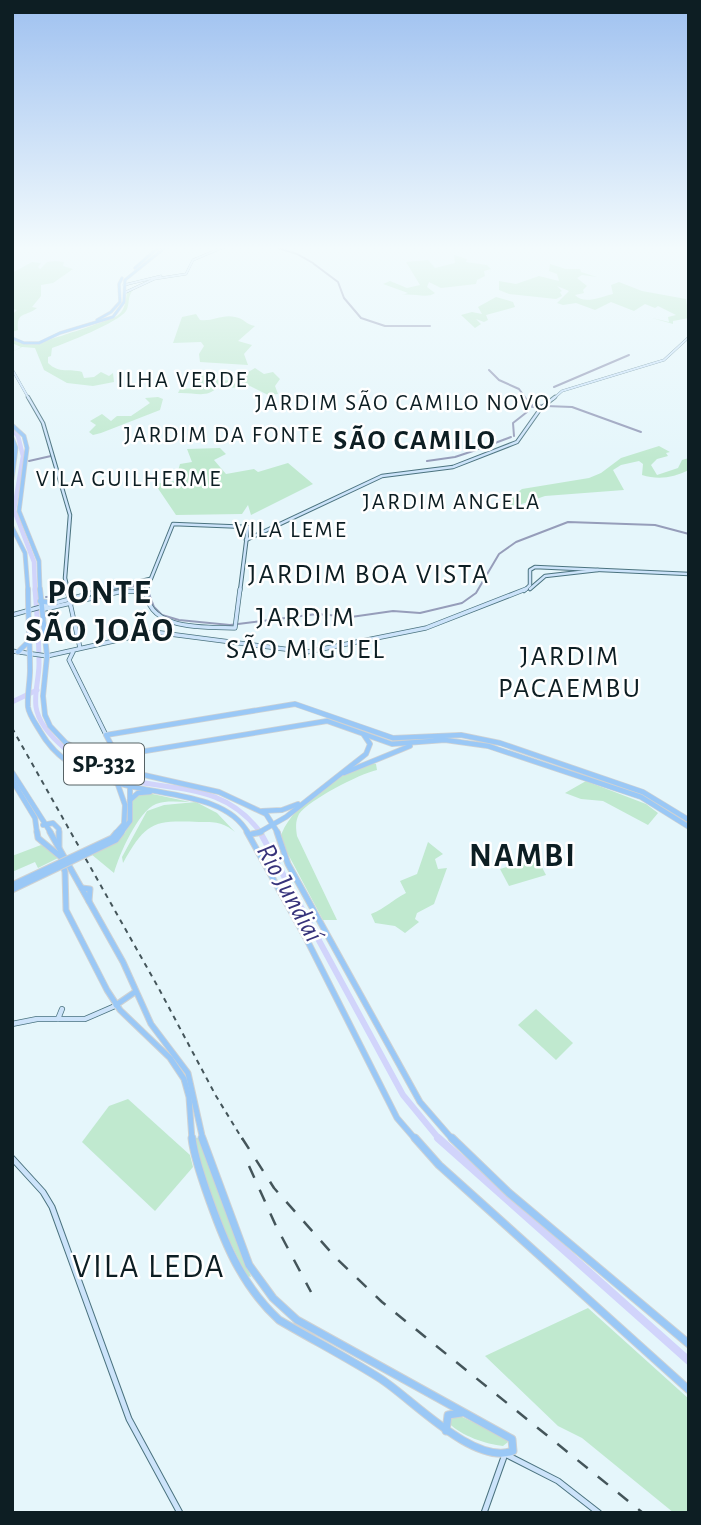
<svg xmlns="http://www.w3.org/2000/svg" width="701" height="1525" font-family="'Alegreya Sans',sans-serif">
<rect width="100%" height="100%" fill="#e5f6fb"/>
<g fill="#c0e9cf">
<path d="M454,255L467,259L466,262L487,265L491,269L484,271L485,276L477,280L476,284L441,288L429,282L427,287L435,293C427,299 414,293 402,295L408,293L383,284L390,281L407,288L420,285L406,262L428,260L435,268L455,263Z"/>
<path d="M55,261L64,262L63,266L73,269L53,283L41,285V296L32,307L37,308C26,317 16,311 18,330L12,332V315L17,310L12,309V273L32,262L41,263L38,267L40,269L47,262Z"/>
<path d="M550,264L566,269H580L581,272L597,277L582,275L577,278L587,286L583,290L584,293L575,295C584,305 600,297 613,294L611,285L619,282L642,291L686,299L689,318L673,321V324L652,318L669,322L668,317L676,315L658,306L655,308L645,304L634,311L611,302L595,310L576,303L563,305L557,303L569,291L557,286L562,291L560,292L562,296L556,299L509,294L499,290V281L516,284L539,276L559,281L557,274L549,271Z"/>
<path d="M133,290C127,297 130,304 126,311C119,322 64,344 52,348L51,356L48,357V363C59,374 70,368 82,372L84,378L94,377L101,372L109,376L113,373L114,382L93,386L67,383L44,370L35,348L22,347L12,352L21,347L12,343V339C20,343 25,345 33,344C39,344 113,319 117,316C125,311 126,300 127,291Z"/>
<polygon points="496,297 513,302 515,307 486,315 488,320 484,322 476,319 481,324 475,328 461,315 472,312 482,314 478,307"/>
<path d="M196,314L200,320C212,322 222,314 235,317C244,318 246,325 255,326L238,341L252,345L244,354L248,365L200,362L199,354L204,346L201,342L173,343L182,317Z"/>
<path d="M255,368L264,374L273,372L280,379L275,386L278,394L268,395L244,383L239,388L218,387C206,399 195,392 178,393L180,389L196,388L199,372H213L209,376C227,386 238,378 255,368Z"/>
<polygon points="158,397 163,399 160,410 101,433 93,435 89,432 96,425 90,421 102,414 111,421 117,416 131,416 150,403 145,398"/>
<path d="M659,446L670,452L666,453L668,456L657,459L651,465L657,475L678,468L682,460L689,458V470C673,478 658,480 642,475L643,464L639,461L621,465L613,470L624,490L545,496L519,505L500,506L522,489L589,478L601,473L621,458Z"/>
<polygon points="220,448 226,454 214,460 226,474 254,469 258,472 288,463 313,484 251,515 248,505 242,514 176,515 155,484 175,481 180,464 192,462 187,449"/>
<path d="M369,763L376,764L377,770C359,774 309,800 299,814C295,822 296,828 297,836L337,920H323L280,839C287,808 339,774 369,763Z"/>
<polygon points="586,781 646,804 658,813 648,825 603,801 581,799 565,793"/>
<path d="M148,793L190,802C179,802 167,800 156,804C138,811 119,855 114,873L91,854C119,841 134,835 131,801L135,795Z"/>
<path d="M196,802L217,813L235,832C223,822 215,822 199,822C153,820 146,822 123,863L122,857L147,811L164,805Z"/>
<path d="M428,842L443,854L435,859L438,869L447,868L434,904L417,913L415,919L419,922L405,933L395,926L375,923L371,914C386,908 392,900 406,893L400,881L417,874Z"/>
<polygon points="41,845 51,849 58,858 38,868 35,862 12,872 12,856"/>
<polygon points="537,858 546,875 509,886 500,869"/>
<polygon points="536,1009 573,1043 556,1060 518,1025"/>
<polygon points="128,1099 190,1155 193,1167 155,1211 82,1142 109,1106"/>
<path d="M195,1138H198L251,1277L247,1276C224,1231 205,1189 195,1138Z"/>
<polygon points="588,1308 689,1399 689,1513 674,1513 582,1438 558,1426 485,1356"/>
<path d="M456,1414L504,1437L508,1442L503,1446C486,1444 461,1436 449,1423Z"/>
</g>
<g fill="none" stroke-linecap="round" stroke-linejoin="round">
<g stroke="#969dba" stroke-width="2">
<polyline points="272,246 297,254 313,263"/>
<polyline points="314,264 338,282 344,298 361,318 385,326 430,326"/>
<polyline points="489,370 499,380 519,389 532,407"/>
<polyline points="554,387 629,355"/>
<polyline points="532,406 538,400"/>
<polyline points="546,406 572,407 641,432"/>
<polyline points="533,407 542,405"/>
<polyline points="514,436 513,423 527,412"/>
<polyline points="479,449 511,437"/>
<polyline points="29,461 51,456"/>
<polyline points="427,461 455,457 476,450"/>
<polyline points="101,592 134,586 148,591 154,607 162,615 179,620 230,625 317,614 351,617 393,611 420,613 462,603 476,593 499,554 516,542 568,522 655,525 689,534"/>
<polyline points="46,597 61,596"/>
</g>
<polyline stroke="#d1d4fb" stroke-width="4.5" points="12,429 18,436 23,456 14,510 34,562 35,591"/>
<g stroke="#d1d4fb" stroke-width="5">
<path d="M35,589C37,614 39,639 39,664C39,678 34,693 36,707C40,735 86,769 112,776C169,793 221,779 261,833"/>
<polyline points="12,702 37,690"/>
</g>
<polyline stroke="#d1d4fb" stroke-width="6" points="260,832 403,1095 440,1140"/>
<polyline stroke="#d1d4fb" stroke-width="8" points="438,1138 689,1361"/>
<g stroke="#4b737f" stroke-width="2.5">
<g id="secondary-far4">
<polyline points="124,285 161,276"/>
<polyline points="126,292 154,279 186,274 193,260 226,246"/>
<polyline points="12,369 29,399"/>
<polyline points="553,399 562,391 664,360 689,337"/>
</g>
</g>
<g stroke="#4b737f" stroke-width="4.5">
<g id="secondary-far3">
<polyline points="28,397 43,423 70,515 65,578 68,591"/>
<polyline points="246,540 382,476 453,467 517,442 541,408 555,397"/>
<polyline points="530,589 545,576 598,570"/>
<polyline points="99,591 150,579"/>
<polyline points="146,591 173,524 248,527 240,591"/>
<polyline points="524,591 530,585 530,570 535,567 689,574"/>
</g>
</g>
<g stroke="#4b737f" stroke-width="5">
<g id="secondary-far2">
<polyline points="67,589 80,648"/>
<path d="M146,589C146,631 205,627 235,628L240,589"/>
<polyline points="45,609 123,591 145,592"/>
<polyline points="12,615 106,589"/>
<polyline points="12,651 47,656 154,632 307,652 426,628 526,589"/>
<polyline points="73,652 69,660 106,735"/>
</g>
</g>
<g stroke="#4b737f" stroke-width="6">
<g id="secondary-far1">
<polyline points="58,1019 62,1009"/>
<polyline points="12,1024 37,1019 85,1019 115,1006"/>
</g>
</g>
<g stroke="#4b737f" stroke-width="7">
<g id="secondary">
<polyline points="12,1158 43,1192 52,1207 129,1419 180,1513"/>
<polyline points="484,1513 505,1454 558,1481 599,1513"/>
</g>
</g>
<g stroke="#cfd2d3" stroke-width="3.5">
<g id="primary-far4">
<polyline points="135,268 160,246"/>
<polyline points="97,320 111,312 120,302 119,284 122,278"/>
<polyline points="12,338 24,343 39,343 60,333 113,317 124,302 125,280 167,246"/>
</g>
</g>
<g stroke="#cfd2d3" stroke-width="5">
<g id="primary-far3">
<polyline points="12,425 24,436 27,448 19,511 39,561 40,591"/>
<polyline points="12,438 16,448 12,479"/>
<polyline points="12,527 25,553 28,591"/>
</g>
</g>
<g stroke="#cfd2d3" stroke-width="6">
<g id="primary-far2">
<path d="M28,589C28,616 30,643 30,670C30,682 27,695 28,707C29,715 36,724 40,731C86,813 214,772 248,833"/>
<polyline points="40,589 47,656 43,696 45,715 50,726 66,743 113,768 219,792 266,814 278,833"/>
<polyline points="40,601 52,603"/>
<polyline points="18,652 26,644"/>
<polyline points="110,748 113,768 110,782"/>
<polyline points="127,755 134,774 130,786 130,805"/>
<polyline points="93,757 104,755 110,749"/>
<polyline points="12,772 51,833"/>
<polyline points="344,773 410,746"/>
<polyline points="12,780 35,818 37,833"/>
<polyline points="118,785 125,805"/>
<polyline points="130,800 138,793 150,792"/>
<polyline points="262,811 282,810 298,804"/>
<polyline points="689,820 643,792 500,743 461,735 393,738 295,704 106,735 115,752 121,755 327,721 392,744 445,740 488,746 641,797 689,827"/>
<polyline points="43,825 53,823 59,829 59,833"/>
<polyline points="258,833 286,817 366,754 370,744 364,735"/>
</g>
</g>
<g stroke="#cfd2d3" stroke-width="7">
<g id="primary-far1">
<polyline points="37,832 38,838 61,857 65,872 66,910 107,990 120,1010 170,1058 184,1079 189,1097 192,1140"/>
<polyline points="50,832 123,962 151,1024 188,1073 203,1140"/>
<polyline points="59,832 59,846"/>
<polyline points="247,832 306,938 397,1118 416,1140"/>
<polyline points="277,832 288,864 420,1102 453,1140"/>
<polyline points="252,834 261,832"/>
<polyline points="82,888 90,889 89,901"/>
<polyline points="116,1005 135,992"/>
</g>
</g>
<g stroke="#cfd2d3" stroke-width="9">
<g id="primary">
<path d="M192,1138C194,1156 200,1172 206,1190C223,1239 240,1284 279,1320C313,1340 348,1358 381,1379C412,1399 474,1466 513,1451L512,1439L297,1320L273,1298L249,1265L202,1138"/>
<polyline points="415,1138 439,1165 689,1390"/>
<polyline points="452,1138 509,1193 689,1344"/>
<polyline points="446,1431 448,1415 461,1413"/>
</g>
</g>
<use href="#secondary-far4" stroke="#cce3fa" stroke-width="2"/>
<use href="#secondary-far3" stroke="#cce3fa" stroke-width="2.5"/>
<use href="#secondary-far2" stroke="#cce3fa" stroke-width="3.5"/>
<use href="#secondary-far1" stroke="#cce3fa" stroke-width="4.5"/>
<use href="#secondary" stroke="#cce3fa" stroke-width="5"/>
<use href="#primary-far4" stroke="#9ac8f6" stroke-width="2.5"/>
<use href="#primary-far3" stroke="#9ac8f6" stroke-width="3.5"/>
<use href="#primary-far2" stroke="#9ac8f6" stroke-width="4.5"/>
<use href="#primary-far1" stroke="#9ac8f6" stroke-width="5"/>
<use href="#primary" stroke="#9ac8f6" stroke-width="7"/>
<polyline stroke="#44555a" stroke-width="2" stroke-dasharray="5 5" stroke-linecap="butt" points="12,728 158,987 216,1096 243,1140"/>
<g stroke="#44555a" stroke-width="2.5" stroke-dasharray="13 13" stroke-linecap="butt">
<polyline points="242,1138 274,1188 337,1259 382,1302 643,1513"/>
<polyline points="249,1166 276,1226 311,1292"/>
</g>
<g stroke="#cfd2d3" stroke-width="6" stroke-linecap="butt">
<g id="primary-bridge-far1">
<polyline points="116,833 124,824 125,805"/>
<polyline points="121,833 130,821 130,805"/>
</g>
</g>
<g stroke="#cfd2d3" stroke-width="7" stroke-linecap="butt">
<g id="primary-bridge">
<polyline points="12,885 112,838 117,832"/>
<polyline points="12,890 116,840 122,832"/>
</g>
</g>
<use href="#primary-bridge-far1" stroke="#9ac8f6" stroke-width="4.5"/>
<use href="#primary-bridge" stroke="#9ac8f6" stroke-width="5"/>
</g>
<linearGradient id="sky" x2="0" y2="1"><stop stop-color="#9fc1f0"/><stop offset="0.54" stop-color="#f3fbfd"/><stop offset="1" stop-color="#f3fbfd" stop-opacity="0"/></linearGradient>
<rect width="701" height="459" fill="url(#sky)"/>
<g text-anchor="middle" stroke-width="5" stroke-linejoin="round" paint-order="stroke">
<g font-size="23" letter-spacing="2" fill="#0d1e23" stroke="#fff">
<text x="183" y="387">ILHA VERDE</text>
<text x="403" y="410">JARDIM SÃO CAMILO NOVO</text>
<text x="224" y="442">JARDIM DA FONTE</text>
<text x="129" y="486">VILA GUILHERME</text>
<text x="452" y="509">JARDIM ANGELA</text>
<text x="291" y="537">VILA LEME</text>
</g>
<rect fill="#fff" stroke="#566265" stroke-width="2" x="64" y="743.5" width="80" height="41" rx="5"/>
<g font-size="24" font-weight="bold" fill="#0d1e23">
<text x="104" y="772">SP-332</text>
</g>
<g font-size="28" font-weight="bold" letter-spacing="2" fill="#0d1e23" stroke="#fff">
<text x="415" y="449">SÃO CAMILO</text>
</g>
<g font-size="28" letter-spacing="2" fill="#0d1e23" stroke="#fff">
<text x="369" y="583">JARDIM BOA VISTA</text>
<text x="306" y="626">JARDIM<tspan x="306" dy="32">SÃO MIGUEL</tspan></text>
<text x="570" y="665">JARDIM<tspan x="570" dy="32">PACAEMBU</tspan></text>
</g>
<g font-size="28" font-style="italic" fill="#37337b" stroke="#fff">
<text transform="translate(291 892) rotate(61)" y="10">Rio Jundiaí</text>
</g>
<g font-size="33" font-weight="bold" letter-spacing="2" fill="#0d1e23" stroke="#fff">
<text x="100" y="603">PONTE<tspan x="100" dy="38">SÃO JOÃO</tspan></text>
<text x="523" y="866">NAMBI</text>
</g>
<g font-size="33" letter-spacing="2" fill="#0d1e23" stroke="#fff">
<text x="149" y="1277">VILA LEDA</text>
</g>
</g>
<rect width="701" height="1525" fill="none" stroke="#0d1e23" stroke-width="28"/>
</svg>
